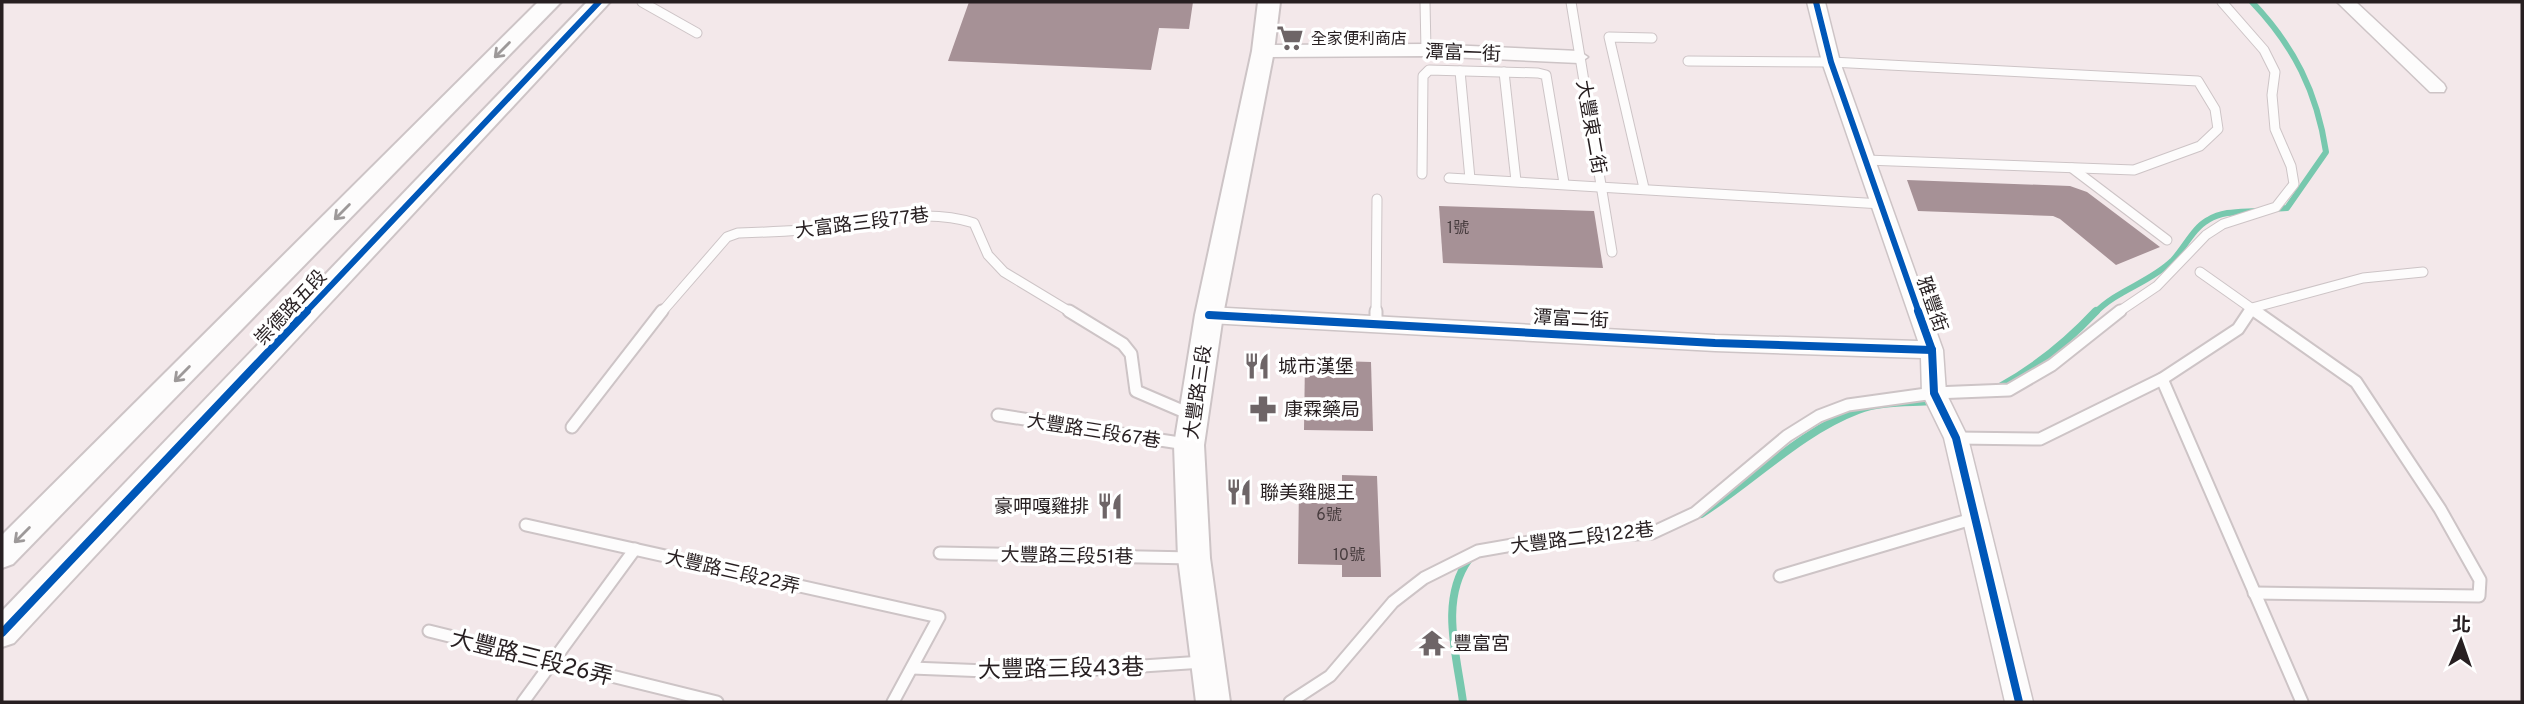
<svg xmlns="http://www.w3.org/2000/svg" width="2524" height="704" font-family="Overpass,'Noto Sans TC',sans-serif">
<rect width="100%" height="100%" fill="#f3e8ea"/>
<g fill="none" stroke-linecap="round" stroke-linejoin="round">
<g stroke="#77c8ae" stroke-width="6">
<path d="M2252,2C2294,46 2317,92 2326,152L2287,208L2271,209"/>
<path d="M2095,313C2117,290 2149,283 2172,261C2184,249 2193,228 2208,220C2223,211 2239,212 2256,211"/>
</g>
<g stroke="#77c8ae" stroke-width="8">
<path d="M2000,387C2038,366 2067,342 2096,311"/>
<path d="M1701,514C1753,481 1800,432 1858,410C1881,401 1909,403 1933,401"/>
<path d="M1463,702C1457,656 1439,600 1469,559"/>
</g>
</g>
<g fill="#a69196">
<polygon points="969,2 1193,2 1189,29 1159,28 1151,70 948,61"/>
<polygon points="1907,180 2070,186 2087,192 2160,247 2116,265 2060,219 2053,216 1918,211"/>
<polygon points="1439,206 1594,211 1603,268 1443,263"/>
<polygon points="1305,360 1371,362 1373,431 1304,430"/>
<polygon points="1342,475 1377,476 1381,577 1342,577 1342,565 1298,564 1299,485 1342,486"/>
</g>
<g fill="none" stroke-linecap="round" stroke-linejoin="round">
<g stroke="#cdc4c6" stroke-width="11">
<g id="service-far1">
<polyline points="642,2 697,33"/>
<polyline points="1425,2 1426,50"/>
<polyline points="1571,2 1612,252"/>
<polyline points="1688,61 1831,62 2198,81 2215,109 2218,129 2200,146 2134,170 1866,160"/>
<polyline points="1460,71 1470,179"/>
<polyline points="1504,72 1516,181"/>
<polyline points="2072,168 2167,240"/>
<polyline points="1422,174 1423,76 1429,70 1538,73 1546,75 1564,183"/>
<polyline points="1449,178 1882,204"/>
<polyline points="1644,188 1609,37 1652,38"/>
<polyline points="2200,272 2258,313"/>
<path d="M661,313L727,237L738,233C770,232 803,231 835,227C884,221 926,208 974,223L988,255L1004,272L1072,313"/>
<polyline points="1376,313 1377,199"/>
<polyline points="2117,313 2157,286 2206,235 2223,224 2276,207 2294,184 2291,166 2275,129 2272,95 2275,72 2264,50 2222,2"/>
<polyline points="2249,313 2252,308 2363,278 2423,272"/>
</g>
</g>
<g stroke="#cdc4c6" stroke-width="15">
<g id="service">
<polyline points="1069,311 1123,344 1131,354 1136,391 1192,415"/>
<polyline points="1376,323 1376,311"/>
<polyline points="2162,379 2302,702"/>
<polyline points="998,415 1186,444"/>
<polyline points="572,427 662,311"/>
<polyline points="1956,438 2040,439 2162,379 2238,329 2250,311"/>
<polyline points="526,525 939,617 893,702"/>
<polyline points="940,553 1193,558"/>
<polyline points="1780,576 1975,518"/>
<polyline points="2254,593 2479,596 2480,580 2440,509 2356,382 2255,311"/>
<polyline points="429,631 717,702"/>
<polyline points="912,668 1037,673 1203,662"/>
<polyline points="523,702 635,549"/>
<polyline points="1290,702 1330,676 1393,602 1424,578 1478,551 1541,540 1652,533 1695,513 1787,436 1819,416 1848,405 1934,393 2009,390 2052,365 2120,311"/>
</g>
</g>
<g stroke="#cdc4c6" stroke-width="3">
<g id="minor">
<polygon points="1807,2 1825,2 1840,62 1943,350 1946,393 1968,438 2033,702 2005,702 1944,438 1922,393 1921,358 1715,351 1209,323 1201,321 1198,315 1201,309 1209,307 1715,335 1918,341 1822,62"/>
<polygon points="2337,2 2356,2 2444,84 2446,88 2444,92 2430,92"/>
<polygon points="1426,44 1579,51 1588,57 1579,63 1426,56 1263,57 1254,51 1263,45"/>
</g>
</g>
<g stroke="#cdc4c6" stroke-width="4">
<g id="tertiary">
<polygon points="538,2 561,2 13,564 2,568 2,535"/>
<polygon points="587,2 610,2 14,643 2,647 2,611"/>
<polygon points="1258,2 1280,2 1274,51 1223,315 1204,445 1210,558 1230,702 1196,702 1178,558 1174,445 1195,315 1252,51"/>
</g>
</g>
<use href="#service-far1" stroke="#fdfcfc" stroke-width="9"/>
<use href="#service" stroke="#fdfcfc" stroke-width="11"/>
<use href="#minor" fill="#fdfcfc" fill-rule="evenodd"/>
<use href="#tertiary" fill="#fdfcfc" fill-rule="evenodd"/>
<g stroke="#fff" stroke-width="10">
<g id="cycleway-far1">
<polyline points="1816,2 1831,62 1919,313"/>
<polyline points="305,313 599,2"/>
</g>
</g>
<g stroke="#fff" stroke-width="12">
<g id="cycleway">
<polyline points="1918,311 1932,350 1934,393 1956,438 2019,702"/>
<polyline points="1209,315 1715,343 1932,350"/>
<polyline points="2,633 307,311"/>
</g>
</g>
<use href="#cycleway-far1" stroke="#0057b8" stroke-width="6"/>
<use href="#cycleway" stroke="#0057b8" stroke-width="8"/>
</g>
<defs><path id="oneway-shaft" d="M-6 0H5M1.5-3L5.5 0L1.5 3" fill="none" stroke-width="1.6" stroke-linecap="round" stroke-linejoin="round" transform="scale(1.75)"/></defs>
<g stroke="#9d9999">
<use href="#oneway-shaft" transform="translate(502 50) rotate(135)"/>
<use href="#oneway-shaft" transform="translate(342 212) rotate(135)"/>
<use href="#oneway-shaft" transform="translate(182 374) rotate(135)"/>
<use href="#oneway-shaft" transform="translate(22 535) rotate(135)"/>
</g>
<defs>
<g id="supermarket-bare" transform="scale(2.1)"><path d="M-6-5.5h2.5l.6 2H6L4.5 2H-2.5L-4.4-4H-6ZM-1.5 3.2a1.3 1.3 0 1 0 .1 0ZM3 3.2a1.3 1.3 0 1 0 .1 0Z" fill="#6e6567" stroke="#fff" stroke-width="2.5" paint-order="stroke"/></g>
<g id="restaurant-bare" transform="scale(2.1)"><path d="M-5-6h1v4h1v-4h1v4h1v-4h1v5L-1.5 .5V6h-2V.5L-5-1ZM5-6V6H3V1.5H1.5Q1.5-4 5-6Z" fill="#6e6567" stroke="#fff" stroke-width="2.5" paint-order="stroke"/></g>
<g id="pharmacy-bare" transform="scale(2.1)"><path d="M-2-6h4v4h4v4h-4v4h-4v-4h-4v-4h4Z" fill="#6e6567" stroke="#fff" stroke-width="2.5" paint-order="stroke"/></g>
<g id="temple-bare" transform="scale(2.1)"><path d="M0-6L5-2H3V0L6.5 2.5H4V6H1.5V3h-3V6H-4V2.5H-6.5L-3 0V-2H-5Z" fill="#6e6567" stroke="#fff" stroke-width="2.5" paint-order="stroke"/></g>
</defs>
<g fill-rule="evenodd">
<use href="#supermarket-bare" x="1290" y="38"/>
<use href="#restaurant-bare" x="1257" y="366"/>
<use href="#pharmacy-bare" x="1263" y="409"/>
<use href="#restaurant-bare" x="1239" y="492"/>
<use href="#restaurant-bare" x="1110" y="506"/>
<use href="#temple-bare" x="1432" y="643"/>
</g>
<g text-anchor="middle" stroke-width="7" stroke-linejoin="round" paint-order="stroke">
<g font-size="16" fill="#271f21" stroke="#fff" text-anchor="start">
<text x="1311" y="44">全家便利商店</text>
</g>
<g font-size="16" fill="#473c3e">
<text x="1458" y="233">1號</text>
<text x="1329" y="520">6號</text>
<text x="1349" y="560">10號</text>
</g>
<g font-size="19" fill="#271f21" stroke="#fff">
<text transform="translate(1463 52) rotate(2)" y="7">潭富一街</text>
<text transform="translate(1592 127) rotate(80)" y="7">大豐東二街</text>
<text transform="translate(862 222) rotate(-7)" y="7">大富路三段77巷</text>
<text transform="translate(1933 304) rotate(71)" y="7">雅豐街</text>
<text transform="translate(290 307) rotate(-47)" y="7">崇德路五段</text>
<text transform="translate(1571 318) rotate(3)" y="7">潭富二街</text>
<text transform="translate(1197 392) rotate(-82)" y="7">大豐路三段</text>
<text transform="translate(1094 430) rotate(9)" y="7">大豐路三段67巷</text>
<text transform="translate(1582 537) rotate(-7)" y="7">大豐路二段122巷</text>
<text transform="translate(1067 555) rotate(1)" y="7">大豐路三段51巷</text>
<text transform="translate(733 571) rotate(13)" y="7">大豐路三段22弄</text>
</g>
<g font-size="19" fill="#271f21" stroke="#fff" text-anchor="start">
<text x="1278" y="373">城市漢堡</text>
<text x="1284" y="416">康霖藥局</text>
<text x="1260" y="499">聯美雞腿王</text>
<text x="1089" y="513" text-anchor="end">豪呷嘎雞排</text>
<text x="1453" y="650">豐富宮</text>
</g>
<g font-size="23" fill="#271f21" stroke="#fff">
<text transform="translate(532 657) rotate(14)" y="8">大豐路三段26弄</text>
<text transform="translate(1061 668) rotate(-1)" y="8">大豐路三段43巷</text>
</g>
</g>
<rect width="2524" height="704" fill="none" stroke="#271f21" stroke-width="7"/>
<g transform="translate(2461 641) rotate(2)" stroke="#ffffff" stroke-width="5" paint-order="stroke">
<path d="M0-5L12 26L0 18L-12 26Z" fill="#271f21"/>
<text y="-10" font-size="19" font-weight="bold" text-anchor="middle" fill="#271f21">北</text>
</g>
</svg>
